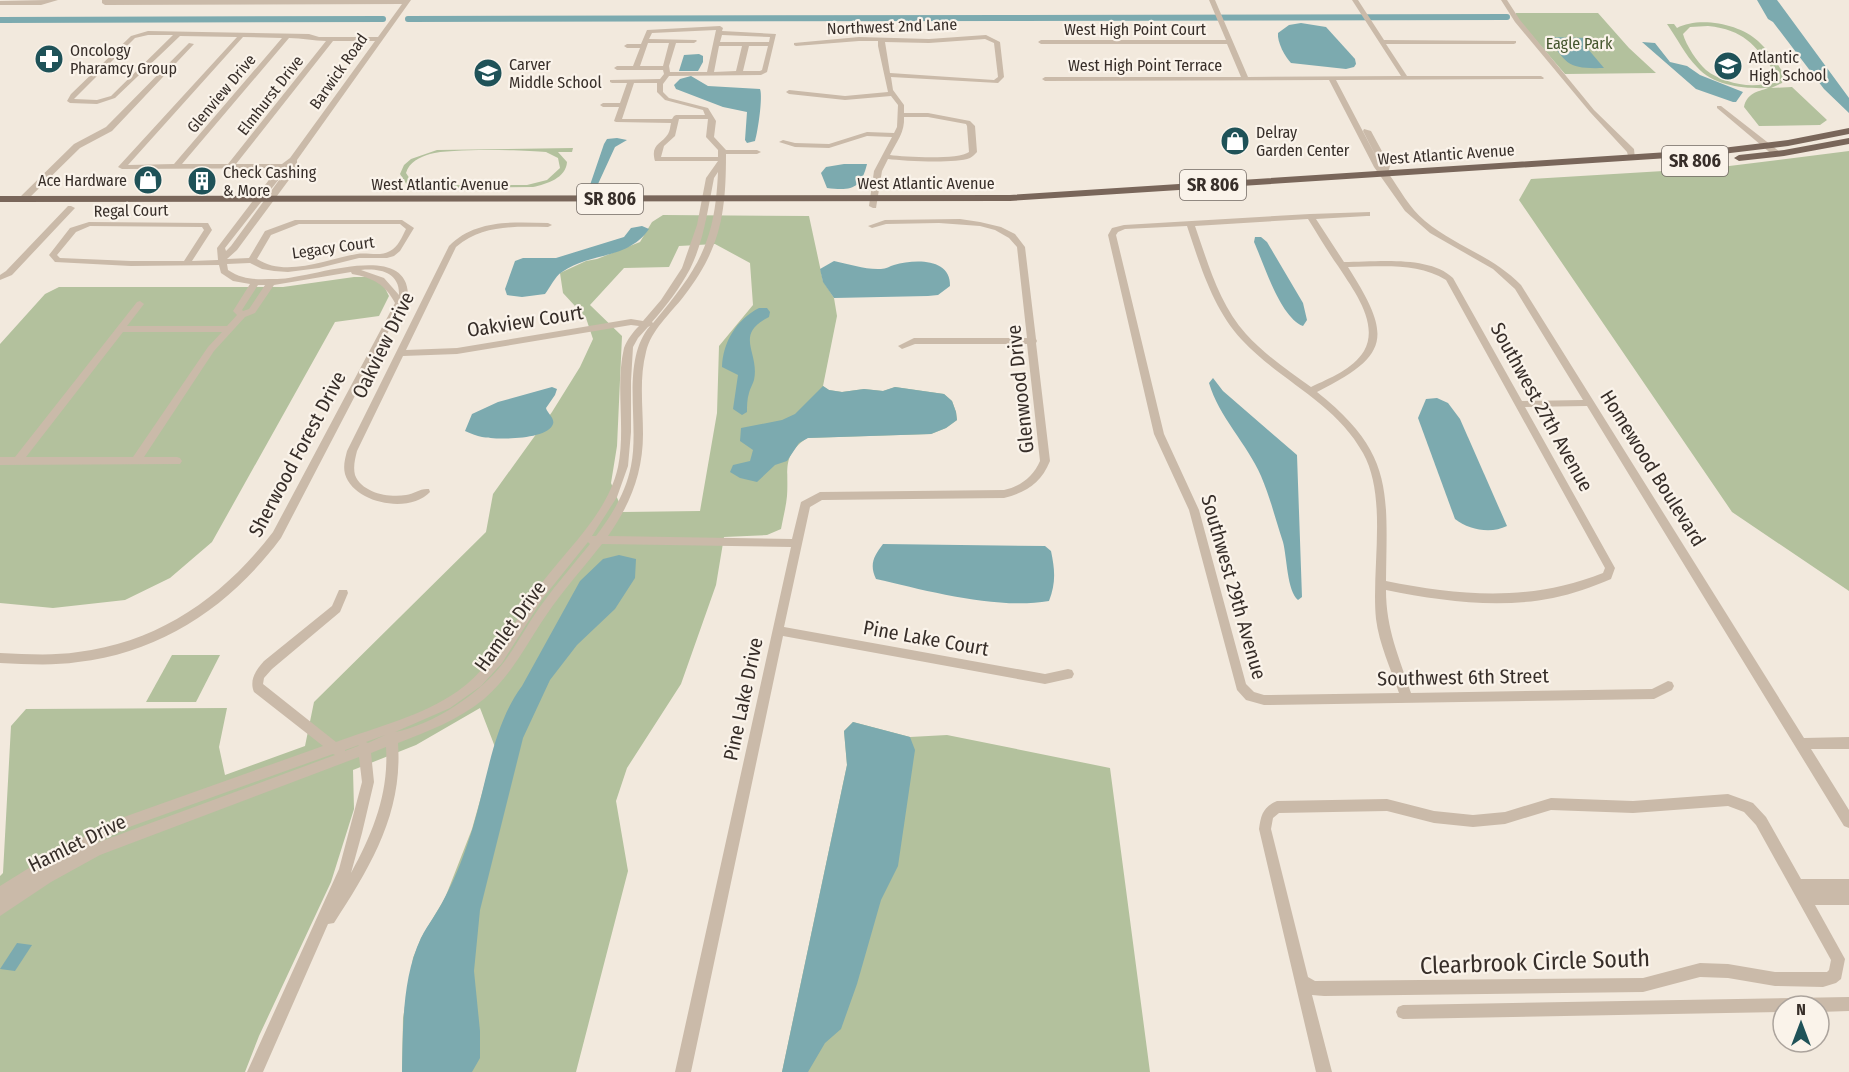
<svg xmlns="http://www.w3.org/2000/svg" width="1849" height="1072" font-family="'Fira Sans Condensed',sans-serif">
<rect width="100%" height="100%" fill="#f2e9dd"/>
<g fill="#b3c19d" fill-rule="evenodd">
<polygon points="1516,13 1598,13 1629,48 1656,73 1565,74 1516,17"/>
<path d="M1667,24H1674L1677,28C1699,16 1740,24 1758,41C1768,50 1777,63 1784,74L1782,83L1771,88L1792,87L1827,120L1820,125L1759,126L1744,107C1747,93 1757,92 1768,88C1746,89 1713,86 1697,67C1685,55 1677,38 1667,24ZM1708,26C1744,30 1754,44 1774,71L1776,76L1775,80C1756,91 1722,83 1706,70C1697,62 1686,45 1683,34L1690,27Z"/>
<path d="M573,148L572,152H558L567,162C566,178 547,184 533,187L421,188L407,185L400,174L404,165L411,159L437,150ZM546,152L558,158L560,168L547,180L527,185H424L412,182L406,173C409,162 420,157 430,154C452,148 522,150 546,152Z"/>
<polygon points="1849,151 1849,591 1732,512 1519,200 1531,179 1713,168"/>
<path d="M663,215L809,216L823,281L834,298L837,316L823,386L829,390L842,392L864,389L883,391L895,387L944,394L952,401L956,412L957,420L946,428L931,434L807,438C781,456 789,469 787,496C786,507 783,518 781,529L767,535L724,537L716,585L681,684L627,768L616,801L628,871L576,1072H402L403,1018L413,958L421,938L445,898L472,829L495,747L480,708L416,745L353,770L354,809L331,882L259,1036L245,1072H0V876L3,873L11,726L26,709L227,708L219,747L225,775L305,746L314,702L486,532L493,494L552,412L580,367L593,339L586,318L563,293L560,273L586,261L597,259L640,242L652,222ZM715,244L750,263L753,305L719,346L717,413L700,511L623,512L611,483L617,446L622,336L590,305L624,268L669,267L679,246Z"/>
<polygon points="354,277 368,277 382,282 389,296 379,316 335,322 212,542 170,578 125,600 53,608 0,603 0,344 45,294 59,287 283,287"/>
<polygon points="172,655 220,655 196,702 146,702"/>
<polygon points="853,722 910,737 947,735 1110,768 1150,1072 782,1072 847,765 844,731"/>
</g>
<g fill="#7caaaf">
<polygon points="1757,0 1777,0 1849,98 1849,113 1824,89 1773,22 1768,19"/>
<path d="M1301,23L1326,27L1355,59L1356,64L1354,67L1346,69L1291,63C1285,57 1277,42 1278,33L1289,25Z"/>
<path d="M1548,37L1588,38V49L1604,68C1568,69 1567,65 1548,37Z"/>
<polygon points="1642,42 1655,43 1670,62 1687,66 1700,75 1743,92 1736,102 1733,102 1696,89"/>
<polygon points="699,54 703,56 703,62 698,71 679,71 684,55"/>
<path d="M691,76L708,86L760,89C763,97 758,131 755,141L747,143L745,140L747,112L723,107L676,89L674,85L680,79Z"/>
<polygon points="617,138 627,140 615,147 598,184 590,185 604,144 607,139"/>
<path d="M844,164H867C861,189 851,191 827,188L821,173L826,167Z"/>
<path d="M642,226L649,229C628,260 590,252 562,272C555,276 550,288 545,294L522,297L507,295L505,289L515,261L523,258H556L624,237L631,228Z"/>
<path d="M1255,237H1261L1267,242L1303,303L1307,320L1303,326C1280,317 1264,264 1254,242Z"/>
<path d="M834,261C849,264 866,270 881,269C886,269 890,266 894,265C915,259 951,258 950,286L938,295L928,296L834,298L823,282L820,269Z"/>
<path d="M759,308H767L770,312L769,317C733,335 760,352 754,380C753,384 750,388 749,393C747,399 747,406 747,412L742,415L733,409L738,375L722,367C723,342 736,320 759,308Z"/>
<path d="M1213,378L1223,391L1297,455L1302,597L1298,600C1287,591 1287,557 1283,542C1276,521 1270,497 1261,476C1247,444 1219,417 1209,383Z"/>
<polygon points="823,386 829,390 842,392 864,389 883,391 895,387 944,394 952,401 956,412 957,420 946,428 931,434 808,438 799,443 787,461 775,465 757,482 740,478 730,472 733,465 750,461 753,450 740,441 741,428 782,420 795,414"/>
<path d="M552,387L557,389L555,395L546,408C547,413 555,418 553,424C548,440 496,440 482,437C477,436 470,433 465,431L472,414L498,402Z"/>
<path d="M1437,398L1448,403L1460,419L1507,526C1491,534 1469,530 1455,519L1418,418L1426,399Z"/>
<path d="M883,544L1045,546L1051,551C1055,570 1056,583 1049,601C997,610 928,591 876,579C869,564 874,556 883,544Z"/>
<path d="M619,555L636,559L635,578L615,609L577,645L550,680L523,738L480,910L474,971L480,1031V1058L472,1072H402C403,1028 402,978 421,938C428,924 438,912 444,899C456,877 466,850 473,827C487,781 493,725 522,686L580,581L603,559Z"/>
<polygon points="853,722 910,737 915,750 898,866 881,900 857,984 841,1029 825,1043 808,1072 782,1072 847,765 844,731"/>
<polygon points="17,943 32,945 15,971 0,969"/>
</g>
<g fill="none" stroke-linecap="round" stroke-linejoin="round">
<g stroke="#7caaaf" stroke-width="6">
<polyline points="408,19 1507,17"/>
<polyline points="0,20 383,19"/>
</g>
<g fill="#cabaa9" fill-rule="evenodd">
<polygon points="47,0 58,0 41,5 0,5 0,1"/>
<path d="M102,0H411L297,160V169L237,250L227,259L249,258L265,231L295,220H402L414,228L400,251L394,256L387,258H359L319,268L288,272L274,271L262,269L250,263L227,264L228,270C245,281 257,279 276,279C307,280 406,239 408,294L281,538C231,605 163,652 78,662C52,666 26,664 0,663V653C26,654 52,656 78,652C160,642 224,596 273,532L395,303C385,284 373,278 352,274L351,272L274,285L255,313L245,317L214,351L144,457H177L180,458L182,461L180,464L0,465V457H15L137,302L140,301L144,304L127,326H227L237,315L233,311L250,284L233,281L221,273L219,265L131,266L55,262L49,255L70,228L89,222L205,223H208L212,230L192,261L218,260L217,248L278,168L122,169L118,167L237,37L180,36L115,98L97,104L70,103L67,101L71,94L131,36L148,31L309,34L319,37H378L402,4L105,5L102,3ZM148,35H173L111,96L97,100L74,99L135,38ZM243,37L282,38L174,164L128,165ZM289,38C302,38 314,41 326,41L228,164H182ZM333,41H375L290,158L282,164H236ZM290,165L231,246L226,251L225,248ZM299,224H400L406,229C402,237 398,247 390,251C380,257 367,252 357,254C326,259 286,278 257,259L271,235ZM90,226L202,227L204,230L184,261H131L60,258L57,255L76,232ZM361,270C379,268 400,272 399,295L384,278ZM258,285H265L249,309L243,311L242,310ZM123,332H222L208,347L133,457H26Z"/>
<path d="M1209,0H1215L1248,77L1401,76L1352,0H1358L1384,40L1516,41V43L1514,44H1386L1407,76H1541L1544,78L1543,79L1336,80L1381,166L1363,131L1364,129L1371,131L1390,166L1388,173C1400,189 1409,208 1425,221C1455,246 1493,256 1521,285L1804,738L1849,737V749H1811L1849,810V828L1844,826L1587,406L1525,407L1615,568L1611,579C1592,587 1573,594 1553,598C1498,609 1441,601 1386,590C1386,629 1399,657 1411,693L1652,689L1668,681L1672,682L1674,686L1672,690L1654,699L1264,705L1246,700L1237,690L1189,510L1154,434L1108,235L1112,228L1124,225L1310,214L1370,212V216H1367L1316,219L1344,262C1376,262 1429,255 1453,278L1522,401L1583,400L1515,289L1493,269L1430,233L1405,211L1374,167L1329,80L1045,81L1042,79L1045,77H1241L1227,44H1041L1038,42L1041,40H1226ZM1308,219C1318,235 1328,252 1338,266C1352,288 1380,323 1364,351C1353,369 1330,378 1311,387C1289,371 1265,355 1246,334C1219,304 1208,263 1195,226ZM1187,226C1200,265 1213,309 1242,340C1280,381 1335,402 1363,453C1388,498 1371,569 1376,619C1379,644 1391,669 1399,693L1264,695L1254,692L1246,684L1199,510L1164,434L1116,235L1118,232L1125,229ZM1348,267C1380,267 1417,262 1446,280L1605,568L1603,573C1530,602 1461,596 1386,581C1387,491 1394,453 1317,392C1392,355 1391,335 1348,267Z"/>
<polygon points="1501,0 1507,0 1520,20 1594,110 1634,149 1635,159 1629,159 1627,152 1590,112 1515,22"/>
<path d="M720,26L723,28L722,31L776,34L767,72L761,75L669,76L663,84V92L669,98L708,108L716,121L714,137L726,150H757L761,152L757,154H726C726,213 721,248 684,296C671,313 651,330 646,352C639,379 643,407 643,434C643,473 630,505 608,536L792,539L801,502L820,492L1004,490C1021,486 1033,477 1040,461L1027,344H915L902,349L898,346L914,338H1027L1017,247L1009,238L995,230L980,226L939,223L886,224L872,228L868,226L885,220L960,219L980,222L1001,227L1015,234L1025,247L1036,339L1037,341L1036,343L1050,461C1041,483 1027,492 1004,498L822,500L810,507L784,627L1045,674L1068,669L1072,670L1074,674L1072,678L1045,684L783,636L691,1072H675L791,547L602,544C584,567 564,589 547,614C527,643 512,675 484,699C458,720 429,731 398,743C403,813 371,866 334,923L328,924L263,1072H247L339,869L362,782L359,757L100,855L51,882L0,916V886L58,850L124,817L323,746L254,692C249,680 256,670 264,661L332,606L339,590H347L348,593L340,612L272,669L264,678L263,684L336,742C377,727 422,716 458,691C494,665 511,626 536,591C564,551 607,516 618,467C626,428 615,387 624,348C627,340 633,332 639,326L631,325L457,354L403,356L357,451C355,459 353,467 355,475C362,493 389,498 406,495C414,494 420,488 429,489L430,492C410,514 354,504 345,474C343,466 345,459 347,451L449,246C475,219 514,222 548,223L552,225L548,227C514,227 484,224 456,247L406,350L457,348L631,319L643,321L661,300L682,268L697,225L706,178L718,161H655C650,144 662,144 668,134C670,131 670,127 671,123L616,122L614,121L619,107H603L600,105L603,103H620L627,83H612L610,82V80L660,79L664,74L663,70H617L614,68L617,66H633L640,48H627L624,46L627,44H641L647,30ZM716,30L707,72H670L669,66L676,43H694L697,41L696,40L649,39L652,33ZM722,35L770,37L769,42H720ZM648,43H669L663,66H640ZM719,46H742L736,71L714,72ZM749,46H768L762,70L760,71H743ZM634,83H657V92L665,100L703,110L705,115H676L674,116L672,119H622ZM679,119H708L706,137L718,150V157H661L664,146L675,136ZM718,172C715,244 698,269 653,323L652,322C666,306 680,288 690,269C704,241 708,208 714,178ZM650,326C620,362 640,423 631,466C626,492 612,515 596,536H592L617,497L628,466L631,432V381L633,347L638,338L648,327ZM588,542L590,544C574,564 557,583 542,604C528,623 518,643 504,662C481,693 433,725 395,732L450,708L481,686L502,663L543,598ZM385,735L368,743L366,742ZM359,745L358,746L345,751V750ZM386,747C389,793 373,833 351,873L362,833L374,782L371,753ZM333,754L335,755L91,845L132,826Z"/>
<path d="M986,35L1000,42L1004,77L998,83L891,77L893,90L904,105V113H928L970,121L975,126L977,152C974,155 973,156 970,158C955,164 904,161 888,159L882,171L876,208H873L869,206L874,171L892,137L867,136L829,148L795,147L779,142L783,140L795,143L829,144L867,132L894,133L897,127L898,105L891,96L845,100L789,94L786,92L789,90L845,96L888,92L878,46V41H859L796,46L794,45V43L859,37L929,39ZM985,39L994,43L998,77L994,80L890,73L885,42L929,43ZM904,117H928L966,124L967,126L969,152C959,160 905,157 890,155C897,141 905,132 904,117Z"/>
<polygon points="189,43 194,44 112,131 80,148 25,202 19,202 19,198 74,144 106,127"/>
<polygon points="1717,106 1721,106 1780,152 1780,156 1774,156 1717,108"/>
<polygon points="68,206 71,206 75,208 12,275 0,280 0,275 6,271"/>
<path d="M1728,794L1753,803L1766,817L1801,879H1849V905H1815L1845,959L1841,979L1836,983L1823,987L1775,986L1728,978L1700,977L1643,992L1324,996L1312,995L1332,1072H1316L1259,829C1261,815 1263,807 1277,801L1387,799L1434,811L1473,815L1505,812L1551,798L1633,801ZM1728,806L1744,812L1756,825L1831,960L1829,970L1827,972H1775L1728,964L1700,963L1643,978L1315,981L1308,977L1271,829L1273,818L1279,813L1387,811L1434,823L1473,827L1505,824L1551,810L1633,813Z"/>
<polygon points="1849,997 1849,1011 1819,1012 1819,1006 1783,1006 1783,1012 1403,1019 1398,1017 1396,1012 1398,1007 1403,1005"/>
</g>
<g fill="#79665a" fill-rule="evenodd">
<polygon points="1849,128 1849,134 1788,146 1714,155 1010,201 0,202 0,196 1010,195 1714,149 1788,140"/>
<polygon points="1849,138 1849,144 1784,156 1739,161 1734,158 1739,155 1784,150"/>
</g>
</g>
<defs>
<g id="pharmacy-disc" transform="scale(1.5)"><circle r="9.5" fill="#1f5258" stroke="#faf3ea"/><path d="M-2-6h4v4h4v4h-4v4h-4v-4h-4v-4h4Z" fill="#fff"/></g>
<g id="school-disc" transform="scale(1.5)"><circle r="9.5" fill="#1f5258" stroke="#faf3ea"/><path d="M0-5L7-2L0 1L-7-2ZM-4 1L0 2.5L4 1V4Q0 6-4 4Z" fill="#fff"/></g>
<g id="shop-disc" transform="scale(1.5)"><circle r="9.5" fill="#1f5258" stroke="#faf3ea"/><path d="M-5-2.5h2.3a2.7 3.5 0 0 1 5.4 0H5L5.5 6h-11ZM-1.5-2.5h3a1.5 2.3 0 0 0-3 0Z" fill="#fff"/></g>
<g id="building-disc" transform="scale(1.5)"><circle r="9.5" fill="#1f5258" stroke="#faf3ea"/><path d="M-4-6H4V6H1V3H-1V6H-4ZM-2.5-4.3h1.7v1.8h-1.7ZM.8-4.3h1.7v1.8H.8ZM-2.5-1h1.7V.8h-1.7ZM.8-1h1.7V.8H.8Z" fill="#fff"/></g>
</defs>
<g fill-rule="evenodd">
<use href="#pharmacy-disc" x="49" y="59"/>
<use href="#school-disc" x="1728" y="66"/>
<use href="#school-disc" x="488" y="73"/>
<use href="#shop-disc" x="1235" y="141"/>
<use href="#shop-disc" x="148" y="180"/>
<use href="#building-disc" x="202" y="181"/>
</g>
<g text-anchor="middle" stroke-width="4.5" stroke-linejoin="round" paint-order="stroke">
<g font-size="16" fill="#372e29" stroke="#faf3ea">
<text transform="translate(892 26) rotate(-2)" y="6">Northwest 2nd Lane</text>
<text x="1135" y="35">West High Point Court</text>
<text x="1145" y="71">West High Point Terrace</text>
<text transform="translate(338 71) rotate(-55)" y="6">Barwick Road</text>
<text transform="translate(221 93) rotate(-50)" y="6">Glenview Drive</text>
<text transform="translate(270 95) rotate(-52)" y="6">Elmhurst Drive</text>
<text transform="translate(1446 154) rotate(-4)" y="6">West Atlantic Avenue</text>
<text x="926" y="189">West Atlantic Avenue</text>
<text x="440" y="190">West Atlantic Avenue</text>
<text transform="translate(131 210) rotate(-1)" y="6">Regal Court</text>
<text transform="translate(333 247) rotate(-8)" y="6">Legacy Court</text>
</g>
<g font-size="16" fill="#44552d" stroke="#faf3ea">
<text x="1579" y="49">Eagle Park</text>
</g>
<g font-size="16" fill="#372e29" stroke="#faf3ea" text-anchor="start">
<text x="70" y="56">Oncology<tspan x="70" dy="18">Pharamcy Group</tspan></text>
<text x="1749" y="63">Atlantic<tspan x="1749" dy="18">High School</tspan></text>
<text x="509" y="70">Carver<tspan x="509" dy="18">Middle School</tspan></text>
<text x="1256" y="138">Delray<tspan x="1256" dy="18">Garden Center</tspan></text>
<text x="223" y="178">Check Cashing<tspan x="223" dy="18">&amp; More</tspan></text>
<text x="127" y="186" text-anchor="end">Ace Hardware</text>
</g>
<g fill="#faf3ea" stroke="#726963" stroke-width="1.5">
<rect x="1662" y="146" width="66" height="30" rx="4.5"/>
<rect x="1180" y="170" width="66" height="30" rx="4.5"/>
<rect x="577" y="184" width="66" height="30" rx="4.5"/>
</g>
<g font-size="18" font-weight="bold" fill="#372e29">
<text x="1695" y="167">SR 806</text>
<text x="1213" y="191">SR 806</text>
<text x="610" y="205">SR 806</text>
</g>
<g font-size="20" fill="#372e29" stroke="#faf3ea">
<text transform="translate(525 321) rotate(-9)" y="7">Oakview Court</text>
<text transform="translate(383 345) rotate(-64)" y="7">Oakview Drive</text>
<text transform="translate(1020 389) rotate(-96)" y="7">Glenwood Drive</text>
<text transform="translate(1542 407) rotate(61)" y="7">Southwest 27th Avenue</text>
<text transform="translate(297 454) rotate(-62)" y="7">Sherwood Forest Drive</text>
<text transform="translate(1653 468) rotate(58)" y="7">Homewood Boulevard</text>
<text transform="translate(1234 587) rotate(74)" y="7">Southwest 29th Avenue</text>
<text transform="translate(510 626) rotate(-54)" y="7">Hamlet Drive</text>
<text transform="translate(926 638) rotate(10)" y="7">Pine Lake Court</text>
<text transform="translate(1463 677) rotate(-1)" y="7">Southwest 6th Street</text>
<text transform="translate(743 699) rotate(-78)" y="7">Pine Lake Drive</text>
<text transform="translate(77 843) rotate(-26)" y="7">Hamlet Drive</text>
</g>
<g font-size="24" fill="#372e29" stroke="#faf3ea">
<text transform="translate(1535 962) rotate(-2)" y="8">Clearbrook Circle South</text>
</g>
</g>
<g transform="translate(1801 1024)"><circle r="28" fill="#faf3ea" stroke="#aca49d" stroke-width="1.5"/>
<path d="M0-4.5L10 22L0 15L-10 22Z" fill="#1f5258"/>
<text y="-9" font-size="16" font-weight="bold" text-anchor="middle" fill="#372e29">N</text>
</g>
</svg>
